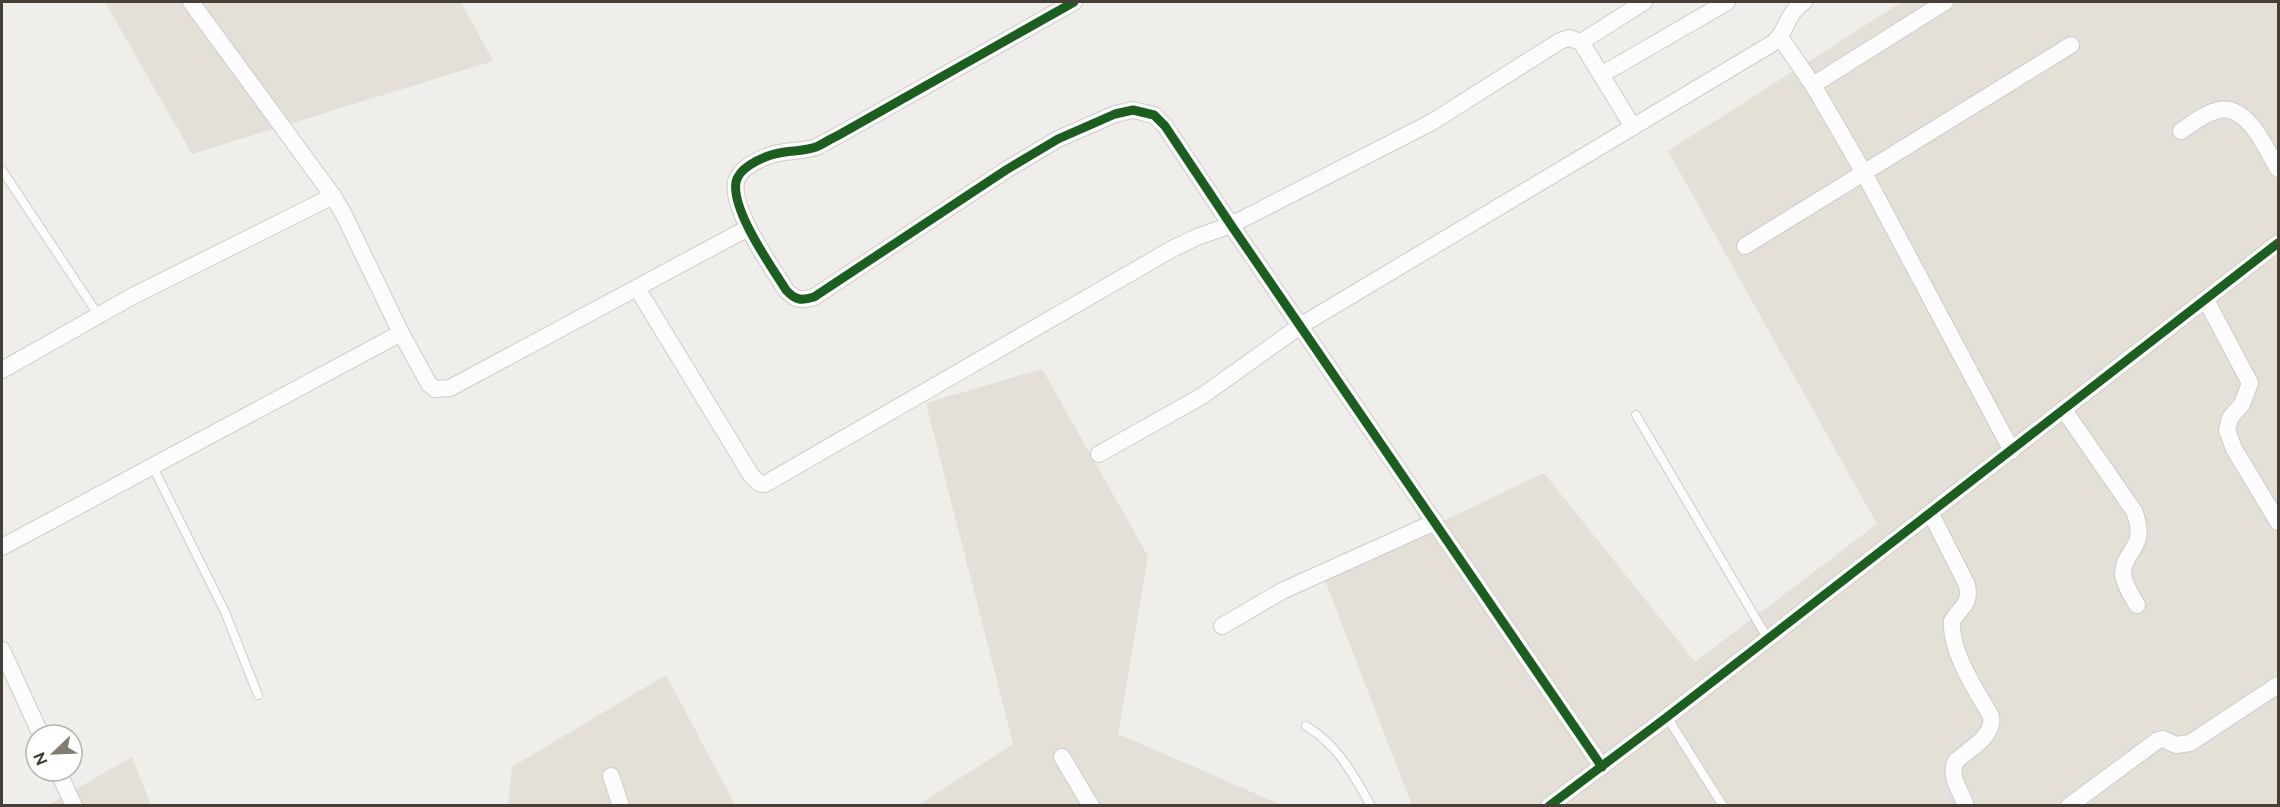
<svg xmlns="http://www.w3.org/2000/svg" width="2280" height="807" font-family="Raleway,sans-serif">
<rect width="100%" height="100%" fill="#f0eeea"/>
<g fill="#e4dfd7">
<polygon points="105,2 461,2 493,61 192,154"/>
<polygon points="1902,2 2278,2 2278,805 1412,805 1324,578 1544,473 1695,662 1877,524 1668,151"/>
<polygon points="1042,369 1148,556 1118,734 1282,805 917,806 1013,744 926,403"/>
<polygon points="666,675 735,805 508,806 512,767"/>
<polygon points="132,757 151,805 46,806"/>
</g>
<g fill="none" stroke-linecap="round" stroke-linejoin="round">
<g stroke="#ceccc8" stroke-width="10">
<g id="service">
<polyline points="2,170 99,316"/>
<polyline points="1636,415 1768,639"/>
<polyline points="153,467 225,612 258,695"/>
<polyline points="1667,717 1723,806"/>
<path d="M1306,726C1338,745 1353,774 1371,806"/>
</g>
</g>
<g stroke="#ceccc8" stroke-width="18">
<g id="minor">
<polyline points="191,2 333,196 343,213 401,333 429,384 435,389 450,388 748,228"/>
<path d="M1074,2L837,136C830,139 823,144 816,147C802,152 786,150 771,155C759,159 739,168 736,182C731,210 771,266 786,290C795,300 801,301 814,297L1006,170L1058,139L1115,114L1133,110L1154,115L1165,126L1231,225L1602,767"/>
<polyline points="1780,37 1813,85 1864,173 2012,451"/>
<polyline points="1581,42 1633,127"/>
<polyline points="1601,75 1727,2"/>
<polyline points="1813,85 1945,2"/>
<path d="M2181,131C2193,123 2205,113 2219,110C2248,104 2266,149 2278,169"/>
<polyline points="1745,246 2071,45"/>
<polyline points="637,288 751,475 759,483 765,484 1172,249 1197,237 1231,225 1432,122 1560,41 1569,38 1581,42 1644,2"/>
<polyline points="2206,300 2250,383 2242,404 2230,418 2227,430 2234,449 2278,522"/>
<polyline points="2,370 131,297 333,196"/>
<path d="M2064,410L2134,511C2149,548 2123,550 2123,574C2124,585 2132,596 2137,605"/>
<path d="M1099,454L1202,396L1300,326L1773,43C1788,31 1786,13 1804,2"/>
<path d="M1931,514L1967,585C1971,605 1961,606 1952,621C1950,652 1976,690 1991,716C1995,736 1969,749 1956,761C1948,776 1961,791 1966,806"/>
<polyline points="2,547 401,333"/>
<polyline points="1222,626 1282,591 1435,522"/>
<polyline points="2,650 41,735"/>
<polyline points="1062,757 1091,806"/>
<polyline points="58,771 74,806"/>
<polyline points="611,776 621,806"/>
<polyline points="1549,806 1667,717 2278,243"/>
<polyline points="2069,806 2158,740 2163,739 2176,745 2190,743 2278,685"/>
</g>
</g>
<use href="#service" stroke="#fdfcfc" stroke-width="8"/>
<use href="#minor" stroke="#fdfcfc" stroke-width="16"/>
<g stroke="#fff" stroke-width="13">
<g id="cycleway">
<path d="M1074,2L837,136C830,139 823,144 816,147C802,152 786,150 771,155C759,159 739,168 736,182C731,210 771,266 786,290C795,300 801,301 814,297L1006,170L1058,139L1115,114L1133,110L1154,115L1165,126L1231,225L1602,767"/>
<polyline points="1549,806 1667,717 2278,243"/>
</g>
</g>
<use href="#cycleway" stroke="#1b5e20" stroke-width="9"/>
</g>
<rect width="2280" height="807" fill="none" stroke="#473f36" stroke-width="6"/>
<g transform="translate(54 753) rotate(247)"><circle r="28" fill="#ffffff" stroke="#b5b2af" stroke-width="1.5"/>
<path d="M0-4.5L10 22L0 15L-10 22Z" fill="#827c75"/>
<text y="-9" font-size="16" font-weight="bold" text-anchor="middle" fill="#473f36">N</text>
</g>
</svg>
